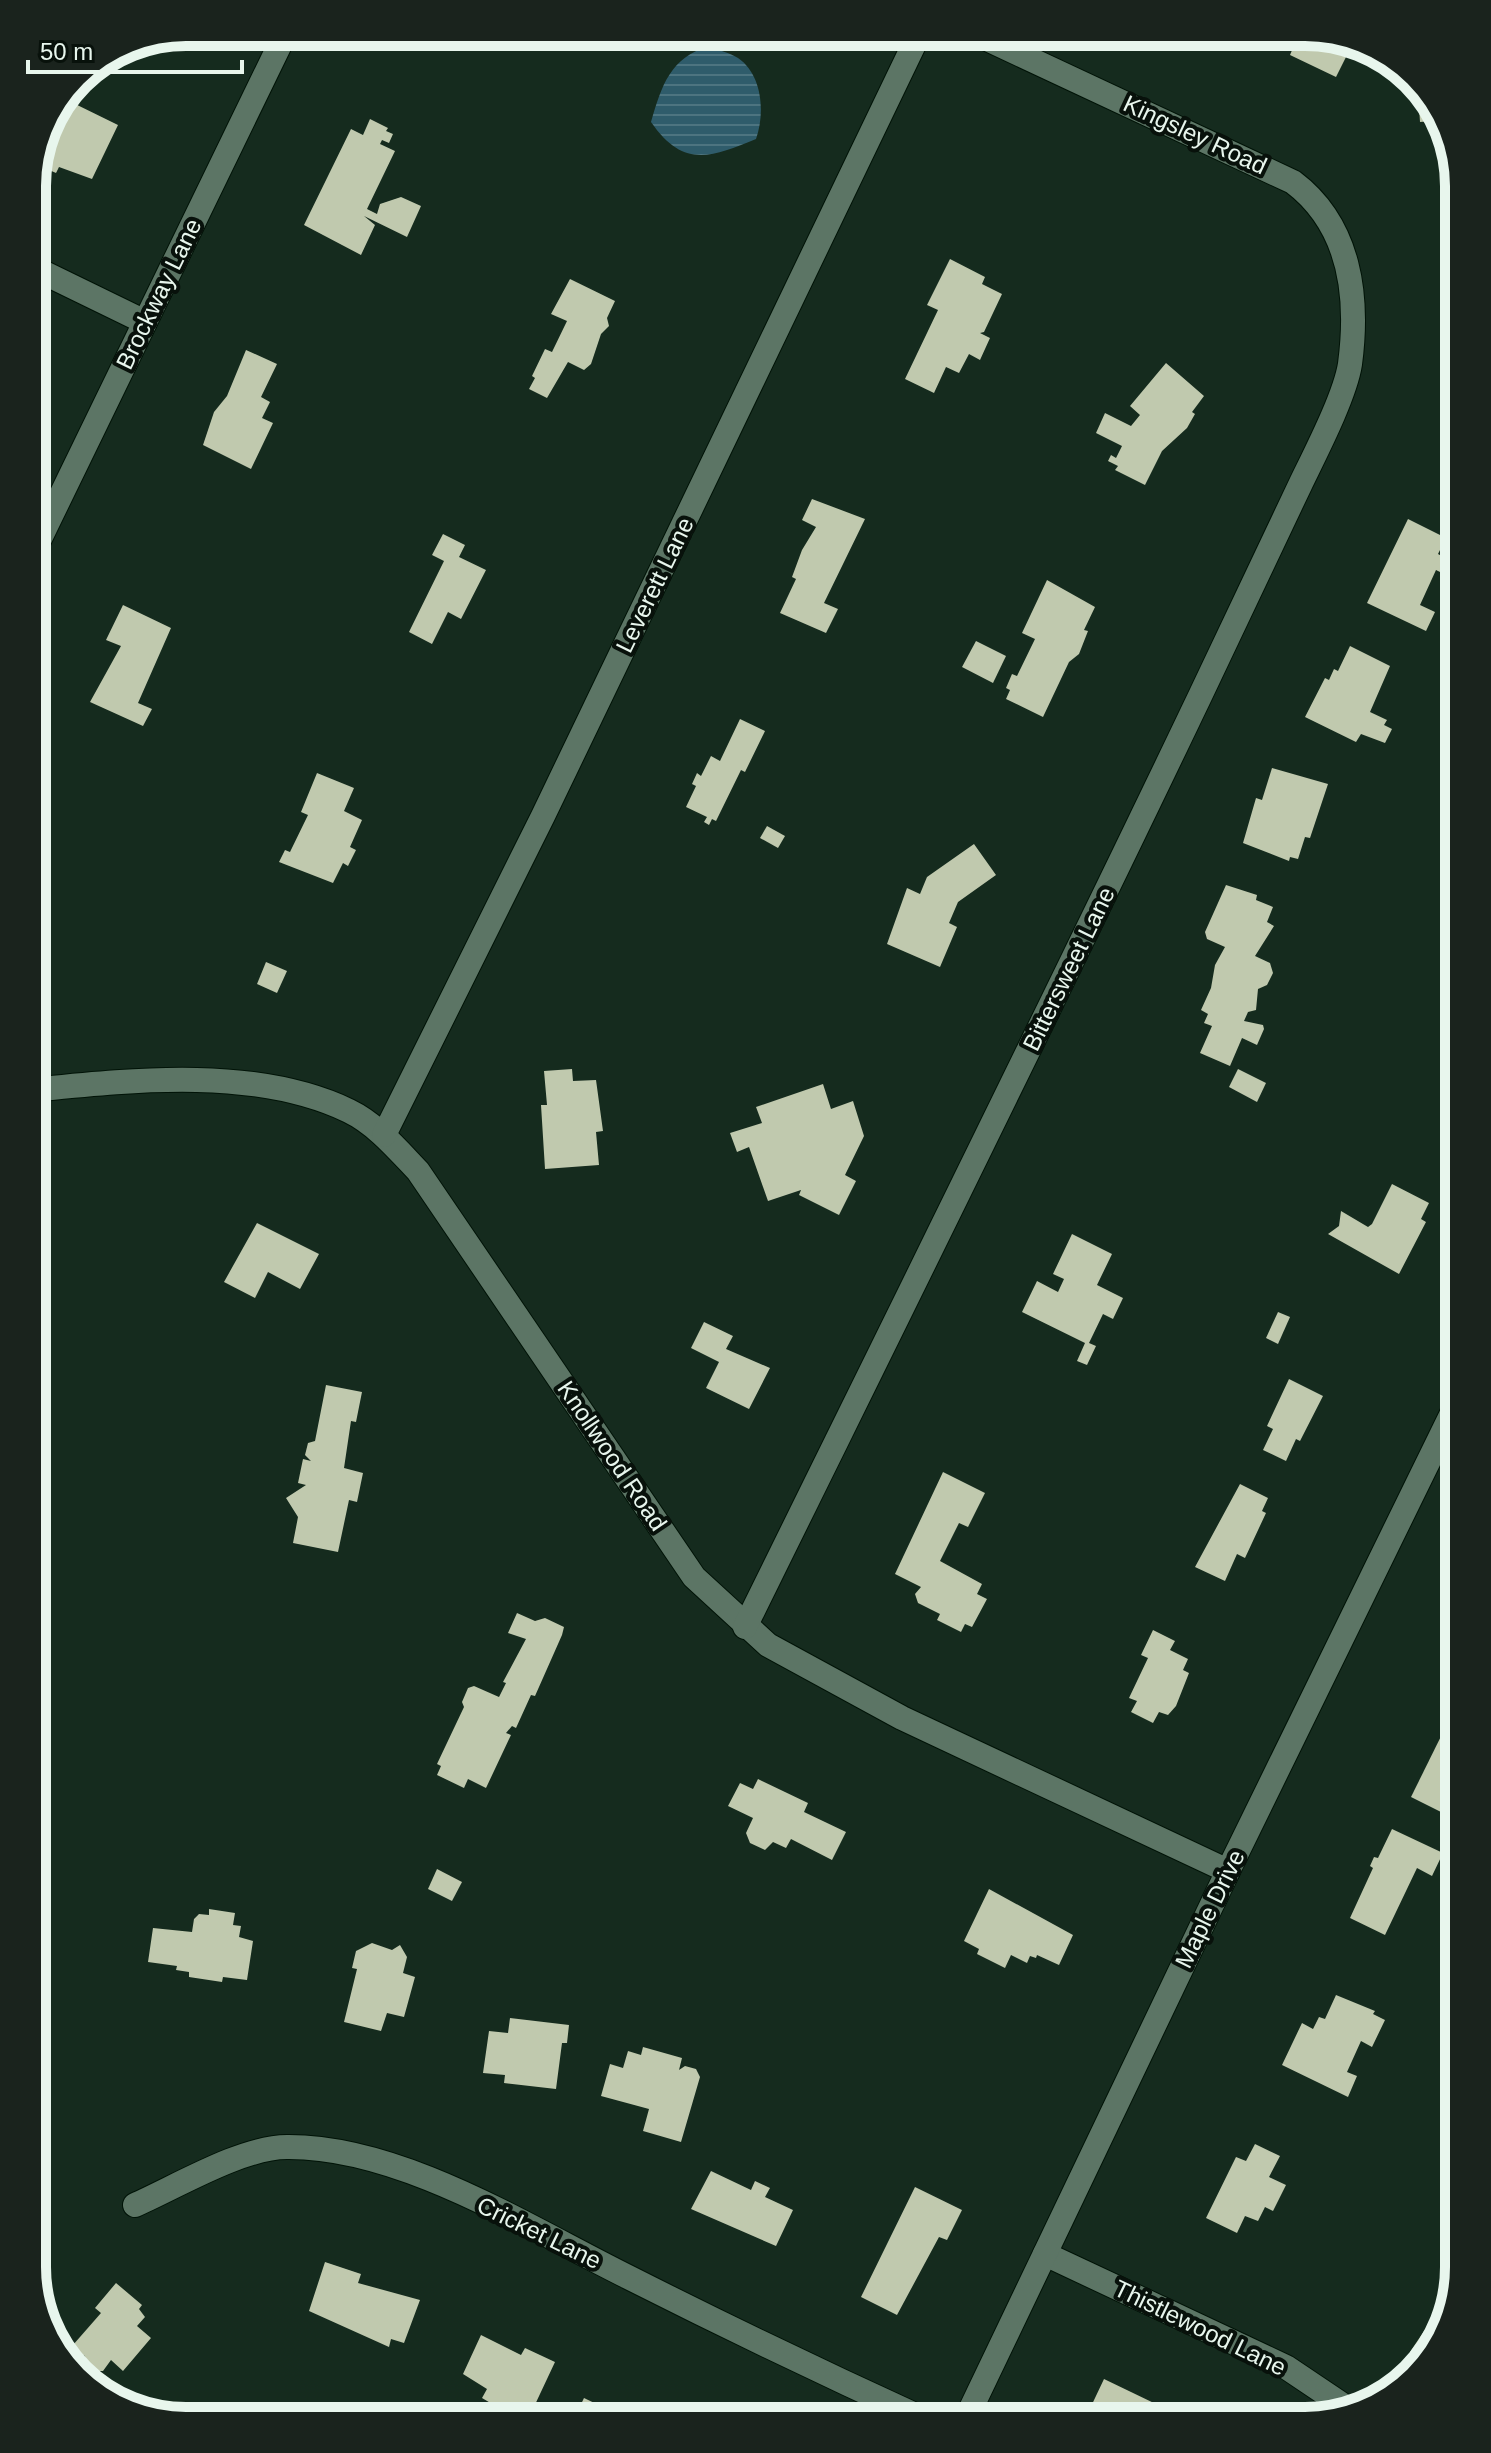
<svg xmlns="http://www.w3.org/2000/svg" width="1491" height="2453" font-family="Arial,sans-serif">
<defs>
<pattern id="water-rules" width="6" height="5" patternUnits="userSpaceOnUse" patternTransform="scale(2)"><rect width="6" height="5" fill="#2f5c6b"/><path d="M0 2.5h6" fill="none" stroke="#4d7480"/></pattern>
</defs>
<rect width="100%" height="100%" fill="#152b1e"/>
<path fill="url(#water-rules)" d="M709,46C718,50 730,53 738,58C763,75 765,114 756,139C710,158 683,168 651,122C662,85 670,58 709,46Z"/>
<g fill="#c0c9ae">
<polygon points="1249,32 1316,32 1352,45 1336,77 1290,55 1295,43"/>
<polygon points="1418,89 1443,117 1444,120 1420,122"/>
<polygon points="67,100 118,125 92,179 59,167 56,173 40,166"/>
<polygon points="370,119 388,128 386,131 393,134 389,143 382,140 380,144 395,151 367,209 377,214 380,204 401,197 421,206 407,237 364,216 375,225 361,255 304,225 351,129 363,135"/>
<polygon points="950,259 985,277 982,284 1002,294 984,332 980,333 990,338 980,360 969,354 959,373 946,367 934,393 905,379 938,310 927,305"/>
<polygon points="570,279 615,301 607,318 609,326 601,334 591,364 584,370 568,362 547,398 529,389 535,378 532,376 545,349 552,352 567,321 551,314"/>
<polygon points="246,350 277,364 261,397 270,402 262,418 273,423 251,469 203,445 214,412 227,396"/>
<polygon points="1166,363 1204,396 1192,412 1195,414 1187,428 1162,451 1145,485 1115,470 1118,466 1108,461 1111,455 1116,458 1122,446 1096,433 1105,413 1131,426 1140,415 1130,406"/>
<polygon points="812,499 865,519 824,603 838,609 826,633 780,613 796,579 792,577 802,550 816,527 802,520"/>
<polygon points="1408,519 1446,538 1438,554 1449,560 1442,573 1436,570 1420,605 1435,612 1426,631 1367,603"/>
<polygon points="443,534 465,545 459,557 486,570 461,619 448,612 432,644 409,632 444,561 432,555"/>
<polygon points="1047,580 1095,607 1084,630 1088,631 1079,654 1069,662 1043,717 1006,699 1010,690 1006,688 1012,674 1017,676 1035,639 1022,633"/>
<polygon points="123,605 171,628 138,703 152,709 143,726 90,702 121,646 106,640"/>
<polygon points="976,641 1006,656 993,683 962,667"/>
<polygon points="1350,646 1390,666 1370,712 1387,720 1384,725 1392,729 1385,743 1361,734 1356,742 1305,717 1325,678 1329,680 1334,669 1338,671"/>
<polygon points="740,719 765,731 745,772 741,770 716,821 712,819 709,825 704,822 707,817 686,807 696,786 692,784 697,773 701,776 711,756 720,761"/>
<polygon points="1272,768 1328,784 1310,838 1305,837 1298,859 1290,857 1289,861 1243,843 1256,798 1262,800"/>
<polygon points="317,773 354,788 344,811 362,820 350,847 356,850 348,866 343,863 333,883 279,862 285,850 290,852 308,815 301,812"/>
<polygon points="767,826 785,836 778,848 760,838"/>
<polygon points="974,844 996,875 958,902 949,923 957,927 940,967 887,944 907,888 920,894 927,877"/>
<polygon points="1226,885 1257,895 1256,900 1273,907 1267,922 1274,926 1255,956 1270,963 1273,973 1267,985 1258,989 1256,1010 1248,1012 1244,1021 1263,1025 1264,1029 1257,1045 1242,1038 1230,1066 1200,1053 1212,1026 1204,1023 1208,1014 1201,1010 1211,988 1215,965 1225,947 1207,939 1205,932"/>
<polygon points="266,962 287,971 277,993 257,984"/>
<polygon points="572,1069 573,1081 596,1080 603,1131 596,1132 599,1165 545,1169 541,1105 547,1105 544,1071"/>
<polygon points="1238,1069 1266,1083 1257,1102 1229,1087"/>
<polygon points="823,1084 831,1109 853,1101 864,1136 845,1175 856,1181 839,1215 799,1195 801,1190 768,1201 749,1147 737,1152 730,1133 762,1123 756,1107"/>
<polygon points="1392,1184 1429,1203 1421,1219 1426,1222 1399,1274 1328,1234 1339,1226 1341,1211 1368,1227 1372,1224"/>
<polygon points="257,1223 319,1254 300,1289 268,1272 255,1298 224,1282"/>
<polygon points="1072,1234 1112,1254 1097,1285 1123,1298 1113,1319 1103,1314 1089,1343 1096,1346 1087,1365 1077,1361 1085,1343 1022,1312 1037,1281 1058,1292 1064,1279 1053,1274"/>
<polygon points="1278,1312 1290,1317 1278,1344 1266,1338"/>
<polygon points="704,1322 733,1336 726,1349 770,1368 749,1409 706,1388 719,1362 691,1348"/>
<polygon points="1289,1379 1323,1396 1300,1441 1296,1439 1286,1461 1263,1450 1273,1429 1267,1426"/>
<polygon points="326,1385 362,1392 356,1422 351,1421 344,1468 363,1473 357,1502 349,1500 338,1552 293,1543 298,1517 286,1498 306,1485 298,1483 303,1459 311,1461 305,1455 308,1443 315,1441"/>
<polygon points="943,1472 985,1493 968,1527 959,1523 940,1561 982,1584 977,1594 987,1599 972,1627 965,1624 961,1632 937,1620 940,1614 918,1603 915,1594 921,1587 895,1574"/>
<polygon points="1240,1484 1268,1498 1262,1511 1266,1513 1245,1558 1237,1554 1225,1581 1195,1567"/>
<polygon points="517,1613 535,1621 545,1618 564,1627 562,1635 535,1696 531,1695 516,1728 512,1726 506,1733 511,1735 486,1788 468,1779 464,1788 437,1775 441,1766 437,1764 464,1707 462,1702 468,1688 474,1686 499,1697 506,1683 503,1682 526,1639 508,1633"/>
<polygon points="1153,1630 1175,1641 1170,1650 1188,1659 1183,1670 1189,1673 1176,1706 1168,1715 1159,1712 1153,1723 1131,1712 1137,1701 1129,1698 1148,1658 1141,1655"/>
<polygon points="1454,1710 1459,1713 1457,1820 1411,1797"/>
<polygon points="758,1779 808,1803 804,1812 846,1832 832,1860 791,1839 786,1848 773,1842 765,1850 750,1843 746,1833 753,1818 728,1806 740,1783 753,1789"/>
<polygon points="1392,1829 1443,1853 1432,1876 1417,1868 1385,1935 1350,1918 1373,1868 1370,1866 1374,1857 1378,1858"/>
<polygon points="437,1869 462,1882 452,1901 428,1889"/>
<polygon points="989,1889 1073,1935 1059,1965 1037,1955 1036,1958 1030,1956 1027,1963 1011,1955 1005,1968 977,1954 979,1949 964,1941"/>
<polygon points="209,1909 235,1913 233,1925 241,1926 239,1937 253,1941 247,1980 223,1977 222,1982 189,1977 189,1972 176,1970 177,1966 148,1962 153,1928 192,1932 194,1919 199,1914 209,1915"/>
<polygon points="372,1943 392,1950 400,1945 407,1957 403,1973 415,1977 404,2017 387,2013 381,2031 344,2022 357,1969 352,1968 356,1951"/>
<polygon points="1336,1995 1375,2011 1373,2014 1385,2020 1372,2047 1361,2041 1347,2072 1357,2076 1348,2097 1282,2065 1302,2023 1313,2029 1319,2017 1325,2019"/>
<polygon points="510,2018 569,2025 567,2043 562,2043 556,2089 504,2083 505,2075 483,2073 489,2031 508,2033"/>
<polygon points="643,2047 682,2058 679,2070 685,2066 696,2069 700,2077 681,2142 643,2131 649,2109 601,2096 610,2064 623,2068 628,2051 641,2055"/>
<polygon points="1255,2144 1280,2156 1269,2177 1286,2185 1273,2211 1265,2207 1258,2221 1245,2216 1237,2233 1206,2218 1236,2157 1246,2161"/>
<polygon points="711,2171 751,2190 755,2181 770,2188 765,2197 793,2210 776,2246 691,2209"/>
<polygon points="915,2187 962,2210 947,2240 939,2237 897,2315 861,2297"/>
<polygon points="325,2262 361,2274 358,2283 420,2300 404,2343 391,2339 389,2347 309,2311"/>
<polygon points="116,2283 142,2305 139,2309 145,2317 137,2326 151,2338 123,2371 111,2360 103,2371 94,2371 86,2365 85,2356 73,2350 73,2345 101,2313 95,2308"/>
<polygon points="1445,2300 1448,2302 1433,2352 1424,2361 1410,2352"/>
<polygon points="481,2335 521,2355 525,2348 555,2362 532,2411 526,2409 521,2421 482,2398 487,2389 463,2374"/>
<polygon points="1104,2379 1158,2405 1154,2412 1173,2421 1094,2421 1086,2417"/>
<polygon points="584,2398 632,2421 573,2421"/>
<polygon points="644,2408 671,2421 638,2421"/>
</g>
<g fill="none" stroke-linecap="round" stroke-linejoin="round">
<g stroke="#011307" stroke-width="26">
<g id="minor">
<polyline points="32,267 145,322"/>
<polyline points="32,555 286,32"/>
<path d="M32,1090C131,1080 256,1066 349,1111C376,1124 397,1149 418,1171L694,1577L768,1645L902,1718L1228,1871"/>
<polyline points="384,1135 543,816 920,32"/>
<path d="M745,1627C898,1316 1052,1006 1201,694C1234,623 1268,553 1301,483C1316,452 1345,396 1350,364C1359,296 1350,225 1293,182L972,32"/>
<path d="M135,2205C176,2187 242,2147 287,2147C401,2146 527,2227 628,2277C727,2327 827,2375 928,2421"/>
<polyline points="1045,2254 1286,2367 1350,2410"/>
<polyline points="965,2421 1228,1871 1459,1399"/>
</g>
</g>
<use href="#minor" stroke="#5c7565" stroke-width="24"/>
</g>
<g text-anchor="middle" stroke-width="8" stroke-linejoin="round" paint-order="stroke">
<g font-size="24" fill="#e8f6ed" stroke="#08110b">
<text transform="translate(1195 135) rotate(25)" y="8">Kingsley Road</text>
<text transform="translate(159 294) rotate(-64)" y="8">Brockway Lane</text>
<text transform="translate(655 585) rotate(-64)" y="8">Leverett Lane</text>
<text transform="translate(1069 969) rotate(-64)" y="8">Bittersweet Lane</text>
<text transform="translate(612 1456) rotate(56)" y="8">Knollwood Road</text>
<text transform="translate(1210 1909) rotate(-64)" y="8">Maple Drive</text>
<text transform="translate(539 2233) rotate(26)" y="8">Cricket Lane</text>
<text transform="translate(1200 2328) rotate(26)" y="8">Thistlewood Lane</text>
</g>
</g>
<path d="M0 0H1491V2453H0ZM186 46H1305A140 140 0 0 1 1445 186V2267A140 140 0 0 1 1305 2407H186A140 140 0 0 1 46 2267V186A140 140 0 0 1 186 46Z" fill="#1a231d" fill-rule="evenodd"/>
<path fill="none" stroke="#e8f6ed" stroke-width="10" d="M186 46H1305A140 140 0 0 1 1445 186V2267A140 140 0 0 1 1305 2407H186A140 140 0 0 1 46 2267V186A140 140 0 0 1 186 46Z"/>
<path d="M28 60v12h214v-12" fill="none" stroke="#e8f6ed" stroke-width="4"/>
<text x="40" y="60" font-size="24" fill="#e8f6ed" stroke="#08110b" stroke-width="6" paint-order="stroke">50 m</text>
</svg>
